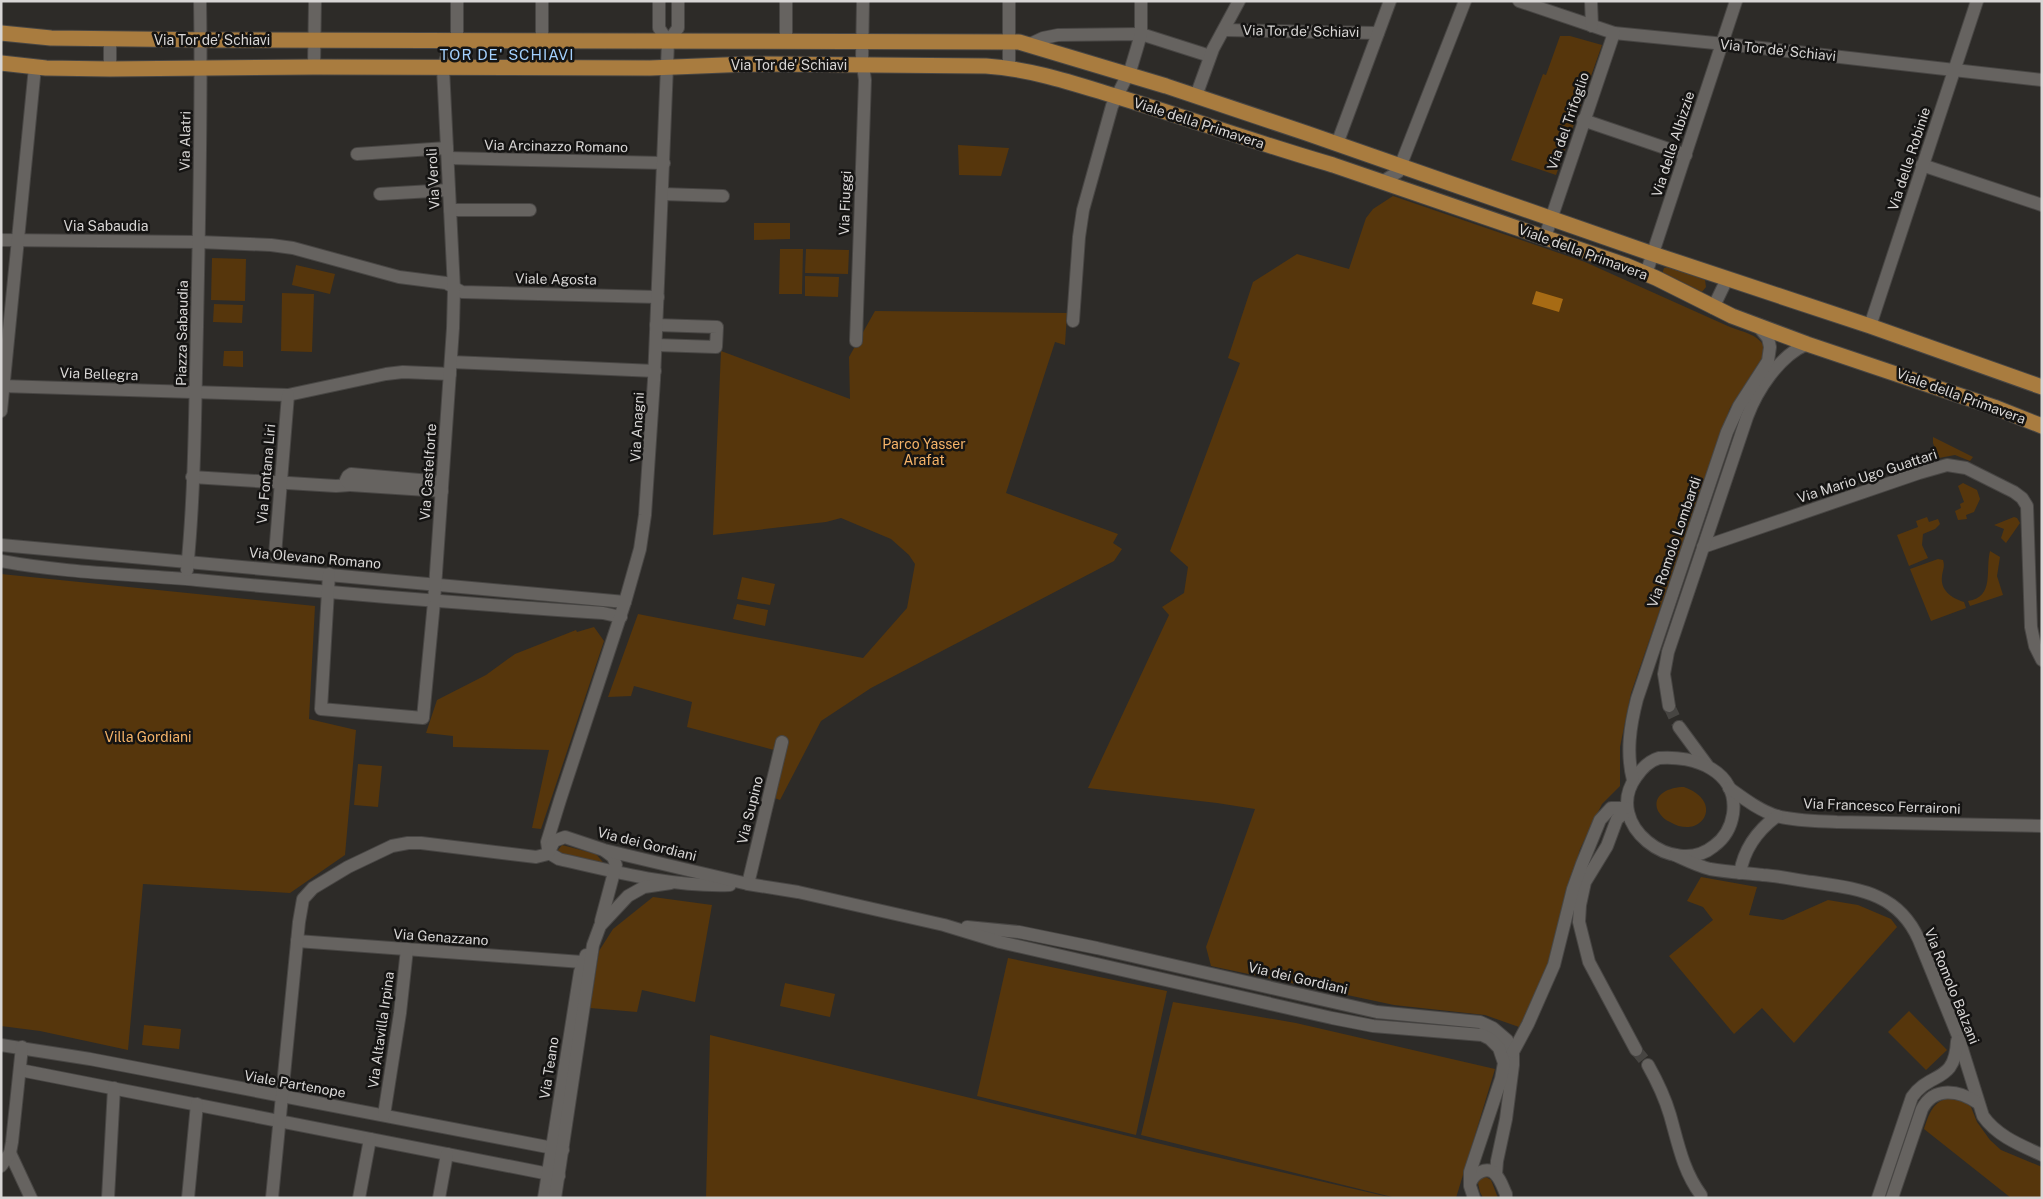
<svg xmlns="http://www.w3.org/2000/svg" width="2043" height="1199" font-family="'Public Sans',sans-serif">
<rect width="100%" height="100%" fill="#2d2b28"/>
<g fill="#56360c">
<polygon points="1560,36 1570,36 1602,45 1556,175 1511,160 1543,74 1546,75"/>
<polygon points="958,145 1009,148 1001,176 959,175"/>
<path d="M1393,196L1585,262L1730,327C1743,332 1757,334 1764,346L1762,358L1730,408L1631,693L1620,747V786L1602,804L1580,849L1554,949L1539,988L1519,1027L1485,1015L1394,1005L1211,966L1206,947L1255,809L1217,803L1088,788L1169,615L1162,607L1184,593L1188,567L1170,551L1240,363L1228,358L1253,282L1297,254L1349,269L1366,218L1373,209Z"/>
<polygon points="754,223 790,223 790,239 754,240"/>
<polygon points="780,249 803,249 802,294 779,294"/>
<polygon points="806,249 849,250 848,274 805,273"/>
<polygon points="212,258 246,259 245,301 211,300"/>
<polygon points="296,265 335,274 330,294 292,285"/>
<polygon points="1668,267 1705,280 1706,287 1701,293 1662,274 1664,268"/>
<polygon points="805,276 839,277 838,297 805,296"/>
<polygon points="282,293 314,294 312,352 281,351"/>
<polygon points="214,304 243,305 242,323 213,322"/>
<polygon points="875,311 1067,313 1065,345 1055,342 1006,493 1118,534 1113,543 1122,549 1114,561 871,688 821,721 780,800 766,795 774,750 687,727 692,702 634,686 631,696 608,697 638,614 863,658 907,608 915,564 909,555 891,539 841,518 826,522 713,535 721,351 850,399 849,357"/>
<polygon points="224,351 243,351 243,367 223,366"/>
<polygon points="1933,437 1973,457 1970,461 1955,455 1939,458 1933,443"/>
<polygon points="1963,483 1977,490 1980,499 1974,512 1966,515 1967,519 1958,520 1955,511 1961,508 1960,504 1964,502 1958,486"/>
<polygon points="1927,517 1929,522 1938,519 1940,524 1935,529 1923,534 1922,545 1928,558 1909,566 1897,535 1918,527 1916,521"/>
<polygon points="2014,517 2017,518 2020,523 2006,543 2001,538 2004,529 1994,525"/>
<path d="M1990,551L2000,557L1997,576L2003,595L1970,606L1968,601C1995,597 1985,570 1990,551Z"/>
<path d="M1938,559L1943,560C1945,567 1943,569 1942,576C1940,590 1951,598 1964,602L1966,608L1931,621L1910,569Z"/>
<polygon points="1,574 315,606 309,719 356,730 345,855 290,893 143,884 128,1050 40,1031 1,1026"/>
<polygon points="742,577 775,584 770,605 737,599"/>
<polygon points="737,604 768,610 765,626 733,619"/>
<polygon points="594,627 604,641 541,829 532,828 549,750 453,747 453,736 426,733 437,700 486,675 515,654 576,630 577,632"/>
<polygon points="358,764 382,766 378,807 354,805"/>
<path d="M1684,787C1726,802 1701,841 1670,822C1665,820 1661,816 1658,811C1651,794 1670,787 1684,787Z"/>
<polygon points="562,845 596,854 606,866 559,853 558,850"/>
<polygon points="1701,877 1757,887 1749,915 1783,920 1828,900 1858,905 1891,919 1897,927 1794,1043 1762,1008 1734,1034 1669,956 1713,920 1703,907 1687,901"/>
<polygon points="653,897 712,905 695,1002 642,990 637,1012 590,1008 599,951 613,929"/>
<polygon points="1008,958 1167,991 1136,1135 977,1096"/>
<polygon points="785,983 835,994 830,1017 780,1006"/>
<polygon points="1173,1002 1296,1023 1495,1069 1456,1198 1396,1198 1141,1135"/>
<polygon points="1909,1011 1947,1050 1926,1070 1888,1032"/>
<polygon points="144,1025 181,1029 179,1049 142,1045"/>
<polygon points="710,1035 1190,1151 1393,1198 706,1198"/>
<path d="M1951,1098L1966,1103L1971,1107L1977,1122L1990,1140L2001,1150L2042,1167V1198H2011L1924,1129C1929,1114 1933,1100 1951,1098Z"/>
<polygon points="1486,1177 1491,1180 1498,1198 1483,1198 1480,1192 1478,1183 1480,1179"/>
</g>
<polygon fill="#a76b14" points="1536,291 1563,299 1559,312 1532,304"/>
<g fill="none" stroke-linecap="round" stroke-linejoin="round">
<g stroke="#474542" stroke-width="12" stroke-dasharray="12 6" stroke-linecap="butt">
<polyline points="1669,706 1679,727"/>
<polyline points="1636,1050 1648,1065"/>
</g>
<g stroke="#484644" stroke-width="14">
<g id="minor">
<polyline points="542,1 542,41"/>
<polyline points="659,1 659,28 668,42"/>
<polyline points="786,1 786,41"/>
<polyline points="1009,1 1009,68"/>
<polyline points="1519,1 1614,33 1735,45 2042,80"/>
<polyline points="1591,1 1592,26"/>
<polyline points="1224,30 1378,33"/>
<polyline points="110,39 110,69"/>
<polyline points="668,42 678,28 678,1"/>
<polyline points="1028,45 1043,38 1058,35 1141,34 1210,56"/>
<polyline points="314,67 315,1"/>
<polyline points="457,68 457,1"/>
<polyline points="1196,96 1213,49 1239,1"/>
<polyline points="1583,120 1686,155"/>
<polyline points="1337,144 1390,1"/>
<polyline points="357,154 447,148"/>
<polyline points="448,158 664,163"/>
<polyline points="1922,165 2042,205"/>
<polyline points="1382,182 1398,172 1465,1"/>
<polyline points="380,194 449,190"/>
<polyline points="662,194 723,196"/>
<polyline points="450,210 530,210"/>
<polyline points="1545,237 1614,33"/>
<polyline points="1,240 199,242 271,245 293,248 399,277 446,283 462,292 658,297"/>
<polyline points="1646,274 1736,1"/>
<polyline points="1713,308 1727,279"/>
<polyline points="1073,321 1079,237 1083,210 1112,106 1131,68 1137,48 1141,34 1141,1"/>
<polyline points="1870,326 1977,1"/>
<polyline points="856,341 865,80 862,59 863,1"/>
<polyline points="656,345 716,347 717,327 656,325"/>
<polyline points="451,362 655,371"/>
<polyline points="1,386 288,395 386,374 403,372 450,374"/>
<polyline points="1,411 35,67"/>
<polyline points="192,477 336,486 350,485"/>
<polyline points="442,491 350,485 346,480 348,476 351,474 442,482"/>
<polyline points="1,545 625,602"/>
<polyline points="1703,547 1919,473 1947,465 1966,468 2014,492 2022,498 2027,506 2031,627 2035,646 2042,660"/>
<polyline points="275,555 288,395"/>
<path d="M1,561C66,573 131,574 197,580C332,593 467,604 603,613L621,617"/>
<path d="M187,570C195,489 195,408 197,327C199,219 202,110 200,1"/>
<polyline points="329,574 321,709 423,718 434,602 453,328 454,289 443,68 447,56 446,40"/>
<path d="M1669,706L1664,674L1668,652L1747,417C1757,390 1779,356 1807,344"/>
<polyline points="1679,727 1707,765"/>
<path d="M1659,758C1694,755 1739,771 1733,814C1731,827 1725,838 1714,846C1674,879 1602,824 1636,777C1642,768 1649,761 1659,758Z"/>
<path d="M1633,780C1626,753 1630,726 1637,699L1727,432L1739,406L1768,361L1770,347L1768,338L1758,326"/>
<path d="M1729,788C1743,798 1760,811 1777,816C1796,821 1818,821 1837,822L2042,826"/>
<polyline points="1627,811 1617,819 1607,846 1585,882 1580,905 1579,922 1589,962 1636,1050"/>
<polyline points="548,849 547,842 560,800 625,602 640,549 645,515 654,380 668,42"/>
<path d="M549,853L559,859C616,872 671,887 730,885"/>
<path d="M1675,855C1686,860 1698,866 1710,869C1727,872 1745,873 1763,875C1780,876 1796,880 1812,882C1858,889 1898,892 1919,940L1958,1036L1983,1116C1997,1136 2020,1145 2042,1155"/>
<path d="M1740,873C1744,849 1758,830 1777,816"/>
<polyline points="748,884 782,742"/>
<polyline points="601,921 616,865 613,857 605,851"/>
<polyline points="967,927 1019,932 1097,948 1377,1012 1480,1022 1493,1028 1507,1040 1513,1052 1513,1065 1506,1119 1497,1161 1496,1174"/>
<polyline points="297,941 582,962"/>
<polyline points="1,1045 90,1059 563,1150"/>
<polyline points="1513,1052 1528,1024 1554,965 1573,889 1582,864 1600,820 1611,808 1626,808"/>
<path d="M1648,1065C1657,1081 1665,1098 1670,1115C1678,1143 1683,1171 1701,1195"/>
<polyline points="20,1070 559,1176"/>
<polyline points="384,1115 400,1013 407,949"/>
<polyline points="10,1153 31,1198"/>
<polyline points="1,1166 10,1153 12,1142 22,1047"/>
<path d="M1470,1184C1473,1174 1488,1164 1496,1175C1501,1180 1503,1188 1506,1194V1198"/>
<polyline points="108,1198 114,1088"/>
<polyline points="188,1198 197,1104"/>
<polyline points="272,1198 299,922 303,899 313,888 348,867 392,846 408,843 421,843 536,857 548,854 554,841 565,837 604,850 688,870 748,884 798,892 944,925 1000,942 1332,1018 1373,1026 1482,1035 1490,1039 1499,1048 1504,1063 1501,1079 1470,1172 1470,1186 1474,1198"/>
<polyline points="359,1198 370,1139"/>
<polyline points="439,1198 447,1154"/>
<polyline points="544,1198 580,972 586,955"/>
<polyline points="555,1198 593,945 600,926 628,896 644,887 671,883"/>
<path d="M1878,1198L1912,1097C1930,1071 1955,1084 1957,1041"/>
<path d="M1892,1198L1922,1109C1934,1086 1959,1090 1978,1103"/>
</g>
</g>
<g stroke="#484644" stroke-width="17">
<g id="major">
<polyline points="1,33 51,38 215,40 1019,42 1166,86 1306,133 1653,254 1870,326 2042,387"/>
<path d="M1,63L46,68L110,69L314,67L650,68L749,64L986,66C1031,69 1072,83 1115,96C1188,118 1260,144 1333,165L1625,265L1656,278L1732,316L1807,344L1994,407L2042,426"/>
</g>
</g>
<use href="#minor" stroke="#666360" stroke-width="12"/>
<use href="#major" stroke="#a97c3f" stroke-width="15"/>
</g>
<g text-anchor="middle" stroke-width="5" stroke-linejoin="round" paint-order="stroke">
<g font-size="14" fill="#d8d6d5" stroke="#151413">
<text transform="translate(1301 31) rotate(1)" y="5">Via Tor de' Schiavi</text>
<text x="212" y="45">Via Tor de' Schiavi</text>
<text transform="translate(1778 50) rotate(6)" y="5">Via Tor de' Schiavi</text>
<text x="789" y="70">Via Tor de' Schiavi</text>
<text transform="translate(1568 121) rotate(-71)" y="5">Via del Trifoglio</text>
<text transform="translate(1199 123) rotate(18)" y="5">Viale della Primavera</text>
<text transform="translate(185 141) rotate(-89)" y="5">Via Alatri</text>
<text transform="translate(1673 144) rotate(-72)" y="5">Via delle Albizzie</text>
<text transform="translate(556 146) rotate(1)" y="5">Via Arcinazzo Romano</text>
<text transform="translate(1909 159) rotate(-72)" y="5">Via delle Robinie</text>
<text transform="translate(433 179) rotate(-93)" y="5">Via Veroli</text>
<text transform="translate(845 203) rotate(-88)" y="5">Via Fiuggi</text>
<text x="106" y="231">Via Sabaudia</text>
<text transform="translate(1583 252) rotate(20)" y="5">Viale della Primavera</text>
<text transform="translate(556 279) rotate(1)" y="5">Viale Agosta</text>
<text transform="translate(182 333) rotate(-89)" y="5">Piazza Sabaudia</text>
<text transform="translate(99 374) rotate(2)" y="5">Via Bellegra</text>
<text transform="translate(1961 396) rotate(20)" y="5">Viale della Primavera</text>
<text transform="translate(637 427) rotate(-87)" y="5">Via Anagni</text>
<text transform="translate(428 472) rotate(-86)" y="5">Via Castelforte</text>
<text transform="translate(266 474) rotate(-85)" y="5">Via Fontana Liri</text>
<text transform="translate(1867 476) rotate(-18)" y="5">Via Mario Ugo Guattari</text>
<text transform="translate(1674 542) rotate(-71)" y="5">Via Romolo Lombardi</text>
<text transform="translate(315 558) rotate(5)" y="5">Via Olevano Romano</text>
<text transform="translate(1882 806) rotate(2)" y="5">Via Francesco Ferraironi</text>
<text transform="translate(750 810) rotate(-76)" y="5">Via Supino</text>
<text transform="translate(647 844) rotate(14)" y="5">Via dei Gordiani</text>
<text transform="translate(441 937) rotate(4)" y="5">Via Genazzano</text>
<text transform="translate(1298 978) rotate(13)" y="5">Via dei Gordiani</text>
<text transform="translate(1952 986) rotate(68)" y="5">Via Romolo Balzani</text>
<text transform="translate(381 1030) rotate(-82)" y="5">Via Altavilla Irpina</text>
<text transform="translate(549 1068) rotate(-81)" y="5">Via Teano</text>
<text transform="translate(295 1084) rotate(10)" y="5">Viale Partenope</text>
</g>
<g font-size="14" fill="#f5b368" stroke="#151413">
<text x="924" y="449">Parco Yasser<tspan x="924" dy="16">Arafat</tspan></text>
<text x="148" y="742">Villa Gordiani</text>
</g>
<g font-size="15" letter-spacing="1" fill="#a3d0fe" stroke="#151413">
<text x="507" y="60">TOR DE' SCHIAVI</text>
</g>
</g>
<rect width="2043" height="1199" fill="none" stroke="#d8d6d5" stroke-width="5"/>
</svg>
